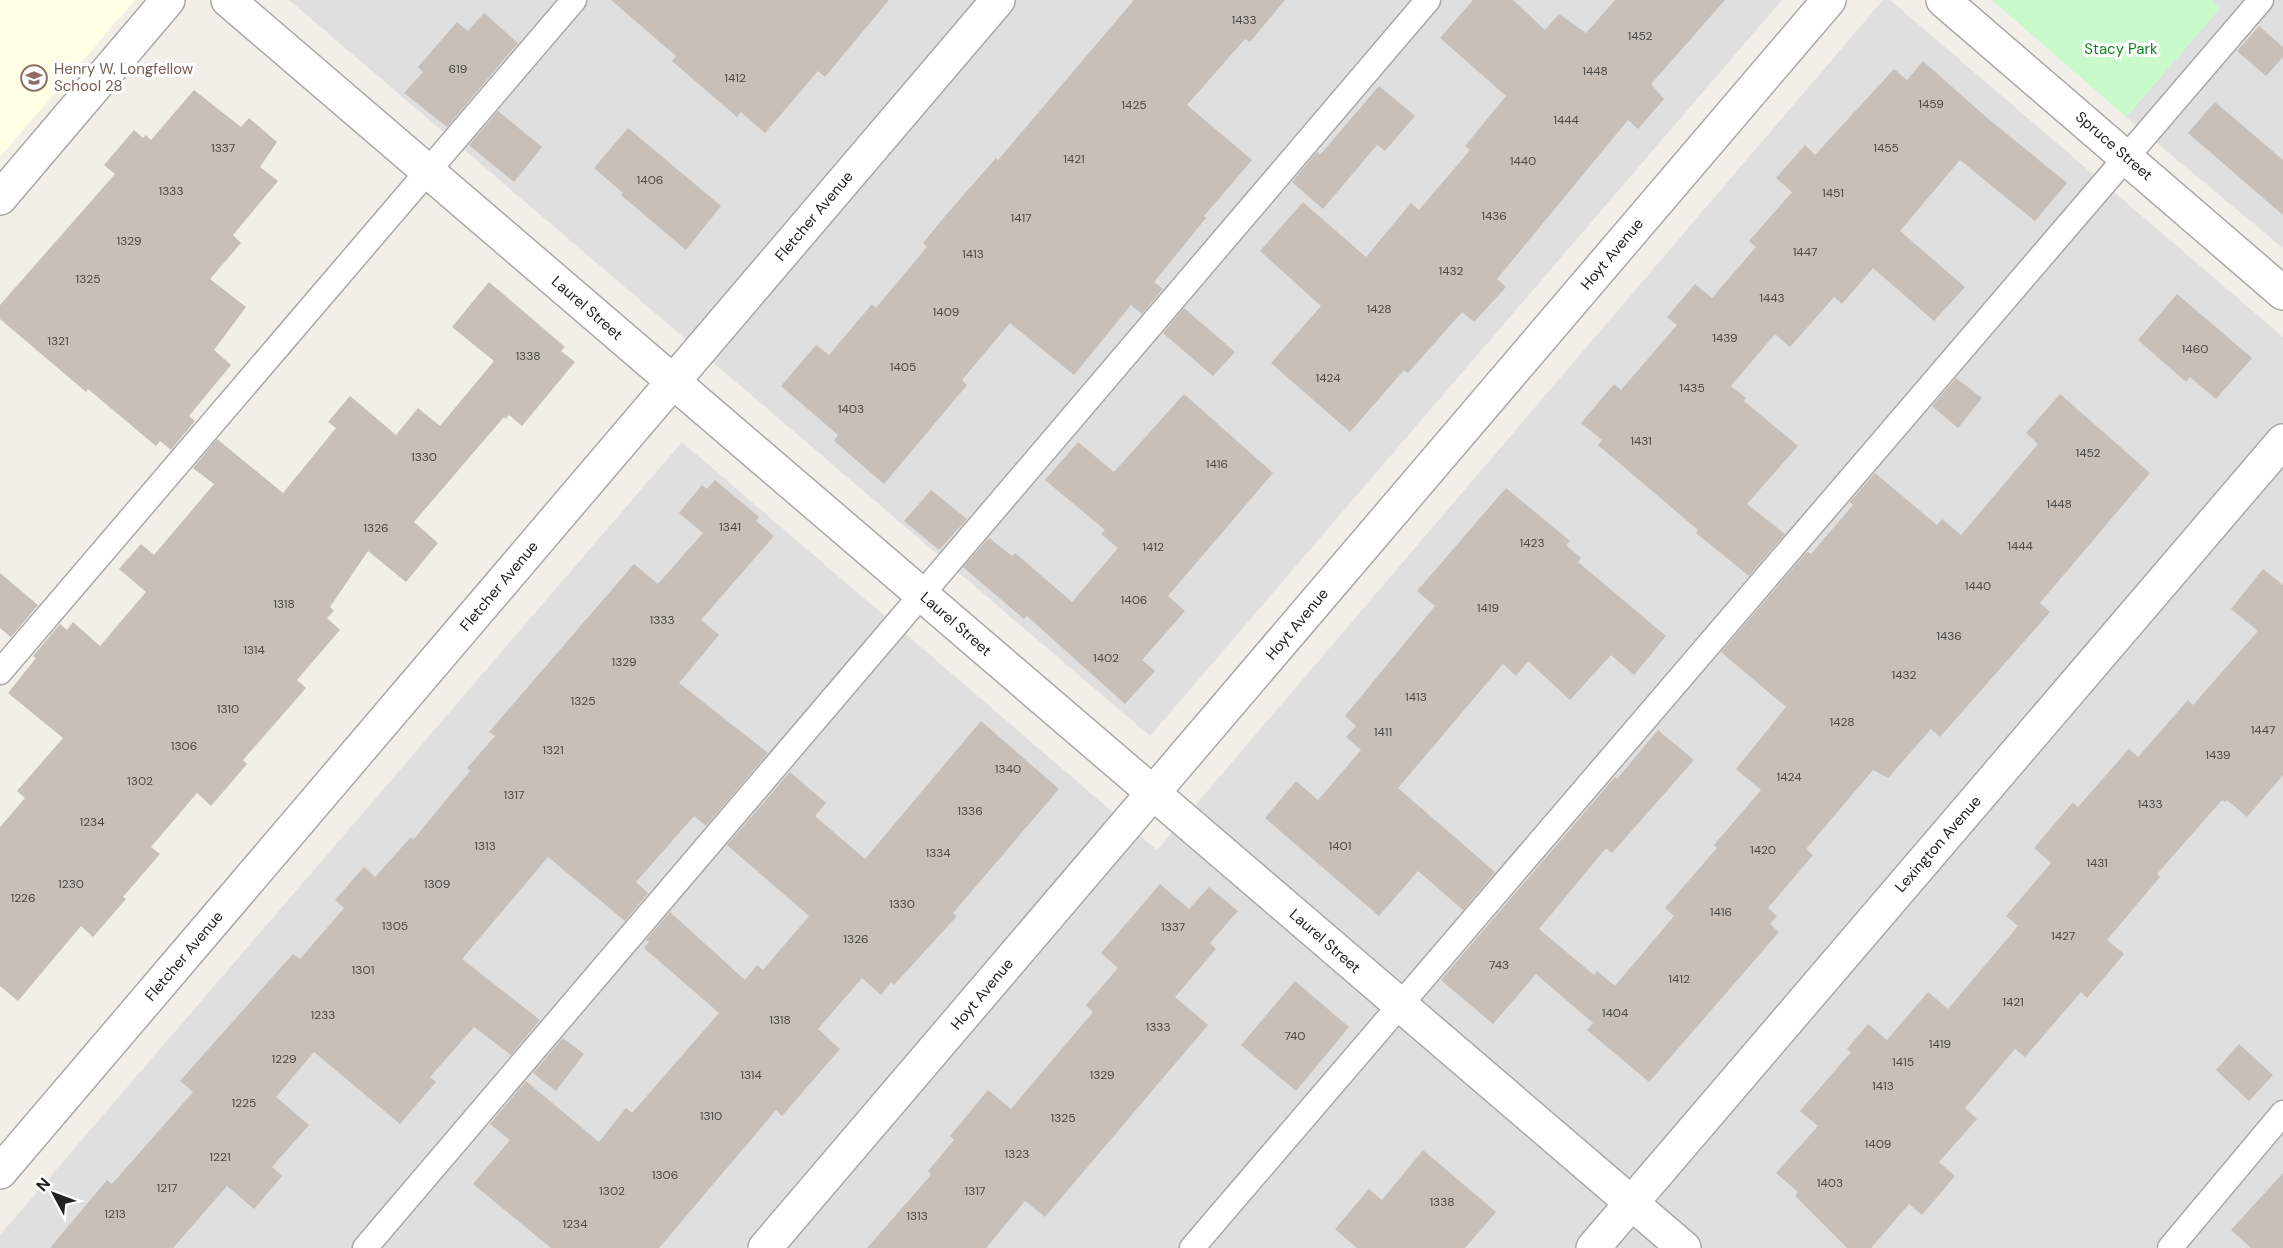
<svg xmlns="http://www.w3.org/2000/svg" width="2283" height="1248" font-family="'DM Sans',sans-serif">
<rect width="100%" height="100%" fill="#f2efe9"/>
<g fill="#e0dfdf">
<polygon points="289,0 1782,0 1150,736"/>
<polygon points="1883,0 1890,0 2283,337 2283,1248 0,1248 0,1235 682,442 1157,850"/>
<polygon points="2211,0 2283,0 2283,248 2126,117 2220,8"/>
</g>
<polygon fill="#ffffe5" points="0,0 135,0 0,157"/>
<polygon fill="#c8facc" points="1992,0 2211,0 2220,8 2126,117"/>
<g fill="#c7bfb8">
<polygon points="611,0 889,0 825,77 818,71 765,133 741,112 737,117 672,61 676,56"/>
<polygon points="1134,0 1285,0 1250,42 1245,39 1187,105 1252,160 1204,216 1206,218 1154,282 1163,289 1142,314 1131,305 1074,375 1010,323 962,380 967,385 884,484 834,441 838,435 781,386 816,345 829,355 872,304 876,308 927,247 923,243 946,215 996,158 998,160"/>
<polygon points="1473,0 1513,0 1545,30 1559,14 1586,33 1615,0 1725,0 1651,84 1664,99 1638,129 1628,120 1497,279 1506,287 1474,322 1462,312 1408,373 1404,370 1350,432 1271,363 1321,306 1260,251 1303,202 1366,257 1411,203 1419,210 1470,150 1465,146 1506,96 1440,38"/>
<polygon points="484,13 518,43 447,127 404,93 423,72 418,67 457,22 468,31"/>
<polygon points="2259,26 2283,47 2283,57 2266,76 2237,51"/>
<polygon points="1923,61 1986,117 2067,183 2035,221 1960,160 1900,231 1965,287 1934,321 1873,268 1842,304 1834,297 1790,347 1775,334 1731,386 1746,398 1744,401 1798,446 1747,504 1785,534 1749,576 1696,533 1698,530 1598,445 1602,440 1581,423 1614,384 1621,390 1677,325 1667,317 1695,284 1712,298 1756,247 1749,241 1792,192 1776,178 1805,145 1815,155 1894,69 1907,80"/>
<polygon points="1379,86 1415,116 1385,151 1377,145 1323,209 1292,182 1317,152 1320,155"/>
<polygon points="194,90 241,127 249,118 277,142 260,167 278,181 233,235 241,243 210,279 246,307 214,350 231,365 189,416 195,421 171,450 160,441 156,446 88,389 86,392 0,319 0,305 115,174 104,165 134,130 143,138 146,135 151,140"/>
<polygon points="2215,102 2283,160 2283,215 2188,133"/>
<polygon points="498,111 542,147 514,182 469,145"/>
<polygon points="628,128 721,206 686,250 621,195 623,193 594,168"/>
<polygon points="489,282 565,347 561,351 575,362 522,426 509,415 506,419 504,417 414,522 438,543 406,582 368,551 330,607 334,611 327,618 340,630 297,680 306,688 243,760 247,764 211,806 197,793 151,847 160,854 123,897 126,899 93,937 81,926 18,1001 0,986 0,827 25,798 17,791 63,738 8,693 36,658 33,656 60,624 67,630 73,622 100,646 146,592 119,569 141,544 154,555 214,484 193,468 217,439 283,493 336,428 328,422 350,396 396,435 418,408 440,426 494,361 452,327"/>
<polygon points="2177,294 2252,358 2216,399 2190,377 2186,382 2138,340"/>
<polygon points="1184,308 1235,352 1213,376 1163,333"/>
<polygon points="1956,378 1982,398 1958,428 1932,406"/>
<polygon points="1184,394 1273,473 1168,596 1185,611 1142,660 1155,671 1125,704 1027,616 1024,619 963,567 989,538 1012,556 1015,553 1072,602 1118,548 1101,534 1105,530 1045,480 1078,442 1114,472"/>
<polygon points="2060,394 2150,473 2040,603 2050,612 1940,737 1931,729 1888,778 1873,770 1806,849 1813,855 1768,908 1777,916 1770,924 1779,932 1649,1082 1587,1030 1593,1023 1536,974 1493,1024 1441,980 1615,777 1617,779 1658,730 1694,760 1612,853 1606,848 1539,929 1594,975 1597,971 1615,986 1674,916 1665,908 1717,848 1714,845 1761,790 1736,769 1786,707 1721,652 1807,552 1811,554 1853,505 1850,502 1875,473 1937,525 1942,519 1961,535 2038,444 2026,433"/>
<polygon points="715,480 759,517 756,521 774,536 701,620 719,635 679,683 768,753 706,826 694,816 636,882 648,893 625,921 548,857 462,959 540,1020 511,1055 474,1027 430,1077 436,1082 400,1124 314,1052 276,1097 309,1125 272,1167 282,1176 254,1209 227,1186 173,1248 50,1248 107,1180 112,1184 193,1092 180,1081 293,954 300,959 344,908 335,900 364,867 375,877 411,837 413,840 470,771 467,768 495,736 489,732 634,564 658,584 703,533 679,513 702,485 707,489"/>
<polygon points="1506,488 1570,541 1566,545 1581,558 1578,562 1666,636 1634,675 1611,655 1570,700 1528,661 1516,676 1503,664 1398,788 1495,872 1463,910 1418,871 1379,916 1265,818 1296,781 1318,800 1361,750 1346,737 1356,726 1345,716 1435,606 1417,591"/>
<polygon points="931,490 967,519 939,550 904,521"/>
<polygon points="2263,569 2283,585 2283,775 2247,817 2227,800 2225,802 2222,800 2157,874 2160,877 2107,940 2124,954 2087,998 2081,992 2025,1057 2015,1049 1965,1108 1977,1119 1939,1162 1955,1176 1922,1215 1909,1204 1871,1248 1847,1248 1795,1196 1798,1192 1776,1173 1818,1126 1800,1111 1851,1052 1847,1049 1868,1024 1887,1040 1928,992 1948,1009 2018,926 2006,916 2051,863 2034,848 2073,802 2078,807 2129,749 2138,757 2188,700 2193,705 2258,631 2231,609"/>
<polygon points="0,573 38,605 11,637 0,628"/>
<polygon points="981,721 1059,789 953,913 957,916 894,985 891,982 881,995 862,978 818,1029 840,1049 782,1116 776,1110 659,1248 551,1248 473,1184 510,1140 490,1124 526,1081 599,1142 626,1108 632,1113 719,1013 644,948 649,942 646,940 670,912 745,980 757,965 763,970 809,916 727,845 790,772 826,803 815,816 865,859"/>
<polygon points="1160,884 1189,909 1209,887 1238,911 1210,943 1216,949 1175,997 1208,1025 1045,1217 1025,1201 986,1248 867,1248 931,1175 928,1171 954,1140 950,1136 988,1090 1011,1109 1093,1012 1086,1005 1118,968 1101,953"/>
<polygon points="1295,981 1349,1027 1296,1091 1241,1045"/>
<polygon points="563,1038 584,1054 556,1091 533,1073"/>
<polygon points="2239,1044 2273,1075 2249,1101 2216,1070"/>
<polygon points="1423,1150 1496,1212 1465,1248 1357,1248 1335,1229 1369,1189 1382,1200"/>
<polygon points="2283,1173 2283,1248 2251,1248 2231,1230"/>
</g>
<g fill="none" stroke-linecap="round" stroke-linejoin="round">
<g stroke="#a9a9a9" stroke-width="27">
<g id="service">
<polyline points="0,672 574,0"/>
<polyline points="365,1248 1428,0"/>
<polyline points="1192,1248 2261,0"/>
<polyline points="2170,1248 2283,1113"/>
</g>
</g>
<g stroke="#a9a9a9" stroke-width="36">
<g id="minor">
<polyline points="228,0 1684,1248"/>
<polyline points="1943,0 2283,293"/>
<polyline points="0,198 168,0"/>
<polyline points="0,1172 998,0"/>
<polyline points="765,1248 1829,0"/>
<polyline points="1593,1248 2283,441"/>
</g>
</g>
<use href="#service" stroke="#fff" stroke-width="24"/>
<use href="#minor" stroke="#fff" stroke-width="33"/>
</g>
<defs>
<g id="school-ring" transform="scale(1.35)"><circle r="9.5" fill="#fff" stroke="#8d6e63" stroke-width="1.5"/><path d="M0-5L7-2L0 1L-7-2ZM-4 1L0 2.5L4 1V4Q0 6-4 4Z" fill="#8d6e63"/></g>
</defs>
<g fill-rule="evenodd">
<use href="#school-ring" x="34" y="78"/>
</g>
<g text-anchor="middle" stroke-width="6" stroke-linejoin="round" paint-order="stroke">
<g font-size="12" fill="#4b4948">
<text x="1244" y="24">1433</text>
<text x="1640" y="40">1452</text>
<text x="458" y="73">619</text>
<text x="1595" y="75">1448</text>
<text x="735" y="82">1412</text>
<text x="1931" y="108">1459</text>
<text x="1134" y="109">1425</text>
<text x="1566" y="124">1444</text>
<text x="223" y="152">1337</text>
<text x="1886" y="152">1455</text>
<text x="1074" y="163">1421</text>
<text x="1523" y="165">1440</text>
<text x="650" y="184">1406</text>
<text x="171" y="195">1333</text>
<text x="1833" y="197">1451</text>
<text x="1494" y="220">1436</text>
<text x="1021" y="222">1417</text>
<text x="129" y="245">1329</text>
<text x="1805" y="256">1447</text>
<text x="973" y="258">1413</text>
<text x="1451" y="275">1432</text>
<text x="88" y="283">1325</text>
<text x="1772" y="302">1443</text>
<text x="1379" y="313">1428</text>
<text x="946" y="316">1409</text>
<text x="1725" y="342">1439</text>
<text x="58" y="345">1321</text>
<text x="2195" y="353">1460</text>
<text x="528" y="360">1338</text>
<text x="903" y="371">1405</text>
<text x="1328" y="382">1424</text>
<text x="1692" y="392">1435</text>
<text x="851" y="413">1403</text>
<text x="1641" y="445">1431</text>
<text x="2088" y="457">1452</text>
<text x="424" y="461">1330</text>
<text x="1217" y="468">1416</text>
<text x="2059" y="508">1448</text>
<text x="730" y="531">1341</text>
<text x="376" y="532">1326</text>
<text x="1532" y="547">1423</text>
<text x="2020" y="550">1444</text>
<text x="1153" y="551">1412</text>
<text x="1978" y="590">1440</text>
<text x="1134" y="604">1406</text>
<text x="284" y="608">1318</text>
<text x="1488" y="612">1419</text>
<text x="662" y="624">1333</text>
<text x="1949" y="640">1436</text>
<text x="254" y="654">1314</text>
<text x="1106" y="662">1402</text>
<text x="624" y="666">1329</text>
<text x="1904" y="679">1432</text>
<text x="1416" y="701">1413</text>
<text x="583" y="705">1325</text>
<text x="228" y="713">1310</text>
<text x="1842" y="726">1428</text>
<text x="2263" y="734">1447</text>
<text x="1383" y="736">1411</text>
<text x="184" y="750">1306</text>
<text x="553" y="754">1321</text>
<text x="2218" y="759">1439</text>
<text x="1008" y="773">1340</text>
<text x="1789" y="781">1424</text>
<text x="140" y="785">1302</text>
<text x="514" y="799">1317</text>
<text x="2150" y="808">1433</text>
<text x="970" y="815">1336</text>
<text x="92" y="826">1234</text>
<text x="485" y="850">1313</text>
<text x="1340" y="850">1401</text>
<text x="1763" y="854">1420</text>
<text x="938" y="857">1334</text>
<text x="2097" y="867">1431</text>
<text x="71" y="888">1230</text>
<text x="437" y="888">1309</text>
<text x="23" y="902">1226</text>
<text x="902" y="908">1330</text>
<text x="1721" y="916">1416</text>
<text x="395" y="930">1305</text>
<text x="1173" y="931">1337</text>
<text x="2063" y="940">1427</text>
<text x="856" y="943">1326</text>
<text x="1499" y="969">743</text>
<text x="363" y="974">1301</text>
<text x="1679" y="983">1412</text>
<text x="2013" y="1006">1421</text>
<text x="1615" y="1017">1404</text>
<text x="323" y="1019">1233</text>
<text x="780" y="1024">1318</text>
<text x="1158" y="1031">1333</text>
<text x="1295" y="1040">740</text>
<text x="1940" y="1048">1419</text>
<text x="284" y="1063">1229</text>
<text x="1903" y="1066">1415</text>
<text x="751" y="1079">1314</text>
<text x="1102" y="1079">1329</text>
<text x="1883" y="1090">1413</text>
<text x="244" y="1107">1225</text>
<text x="711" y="1120">1310</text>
<text x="1063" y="1122">1325</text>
<text x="1878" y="1148">1409</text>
<text x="1017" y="1158">1323</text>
<text x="220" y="1161">1221</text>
<text x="665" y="1179">1306</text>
<text x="1830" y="1187">1403</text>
<text x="167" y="1192">1217</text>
<text x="612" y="1195">1302</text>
<text x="975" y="1195">1317</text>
<text x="1442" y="1206">1338</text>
<text x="115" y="1218">1213</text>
<text x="917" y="1220">1313</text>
<text x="575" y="1228">1234</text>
</g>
<g font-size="15" fill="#0c8416" stroke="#fff">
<text x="2121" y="54">Stacy Park</text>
</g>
<g font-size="15" fill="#785e54" stroke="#fff" text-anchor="start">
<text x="54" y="74">Henry W. Longfellow<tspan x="54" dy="17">School 28</tspan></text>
</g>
<g font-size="15" fill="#222" stroke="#fff">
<text transform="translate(2114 146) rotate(41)" y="5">Spruce Street</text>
<text transform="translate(814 216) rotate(-50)" y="5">Fletcher Avenue</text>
<text transform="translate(1612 254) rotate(-50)" y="5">Hoyt Avenue</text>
<text transform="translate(587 308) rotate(41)" y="5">Laurel Street</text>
<text transform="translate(499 586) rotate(-50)" y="5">Fletcher Avenue</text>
<text transform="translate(956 624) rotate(41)" y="5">Laurel Street</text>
<text transform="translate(1297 624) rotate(-50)" y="5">Hoyt Avenue</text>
<text transform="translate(1938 844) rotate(-49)" y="5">Lexington Avenue</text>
<text transform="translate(1325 941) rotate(41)" y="5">Laurel Street</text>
<text transform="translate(184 956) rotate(-50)" y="5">Fletcher Avenue</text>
<text transform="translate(982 994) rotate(-50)" y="5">Hoyt Avenue</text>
</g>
</g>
<g transform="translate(54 1194) rotate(311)" stroke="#ffffff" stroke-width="4.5" paint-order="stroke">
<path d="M0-4.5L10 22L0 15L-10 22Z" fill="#222222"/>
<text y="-9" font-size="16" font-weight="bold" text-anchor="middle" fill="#222222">N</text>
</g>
</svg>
